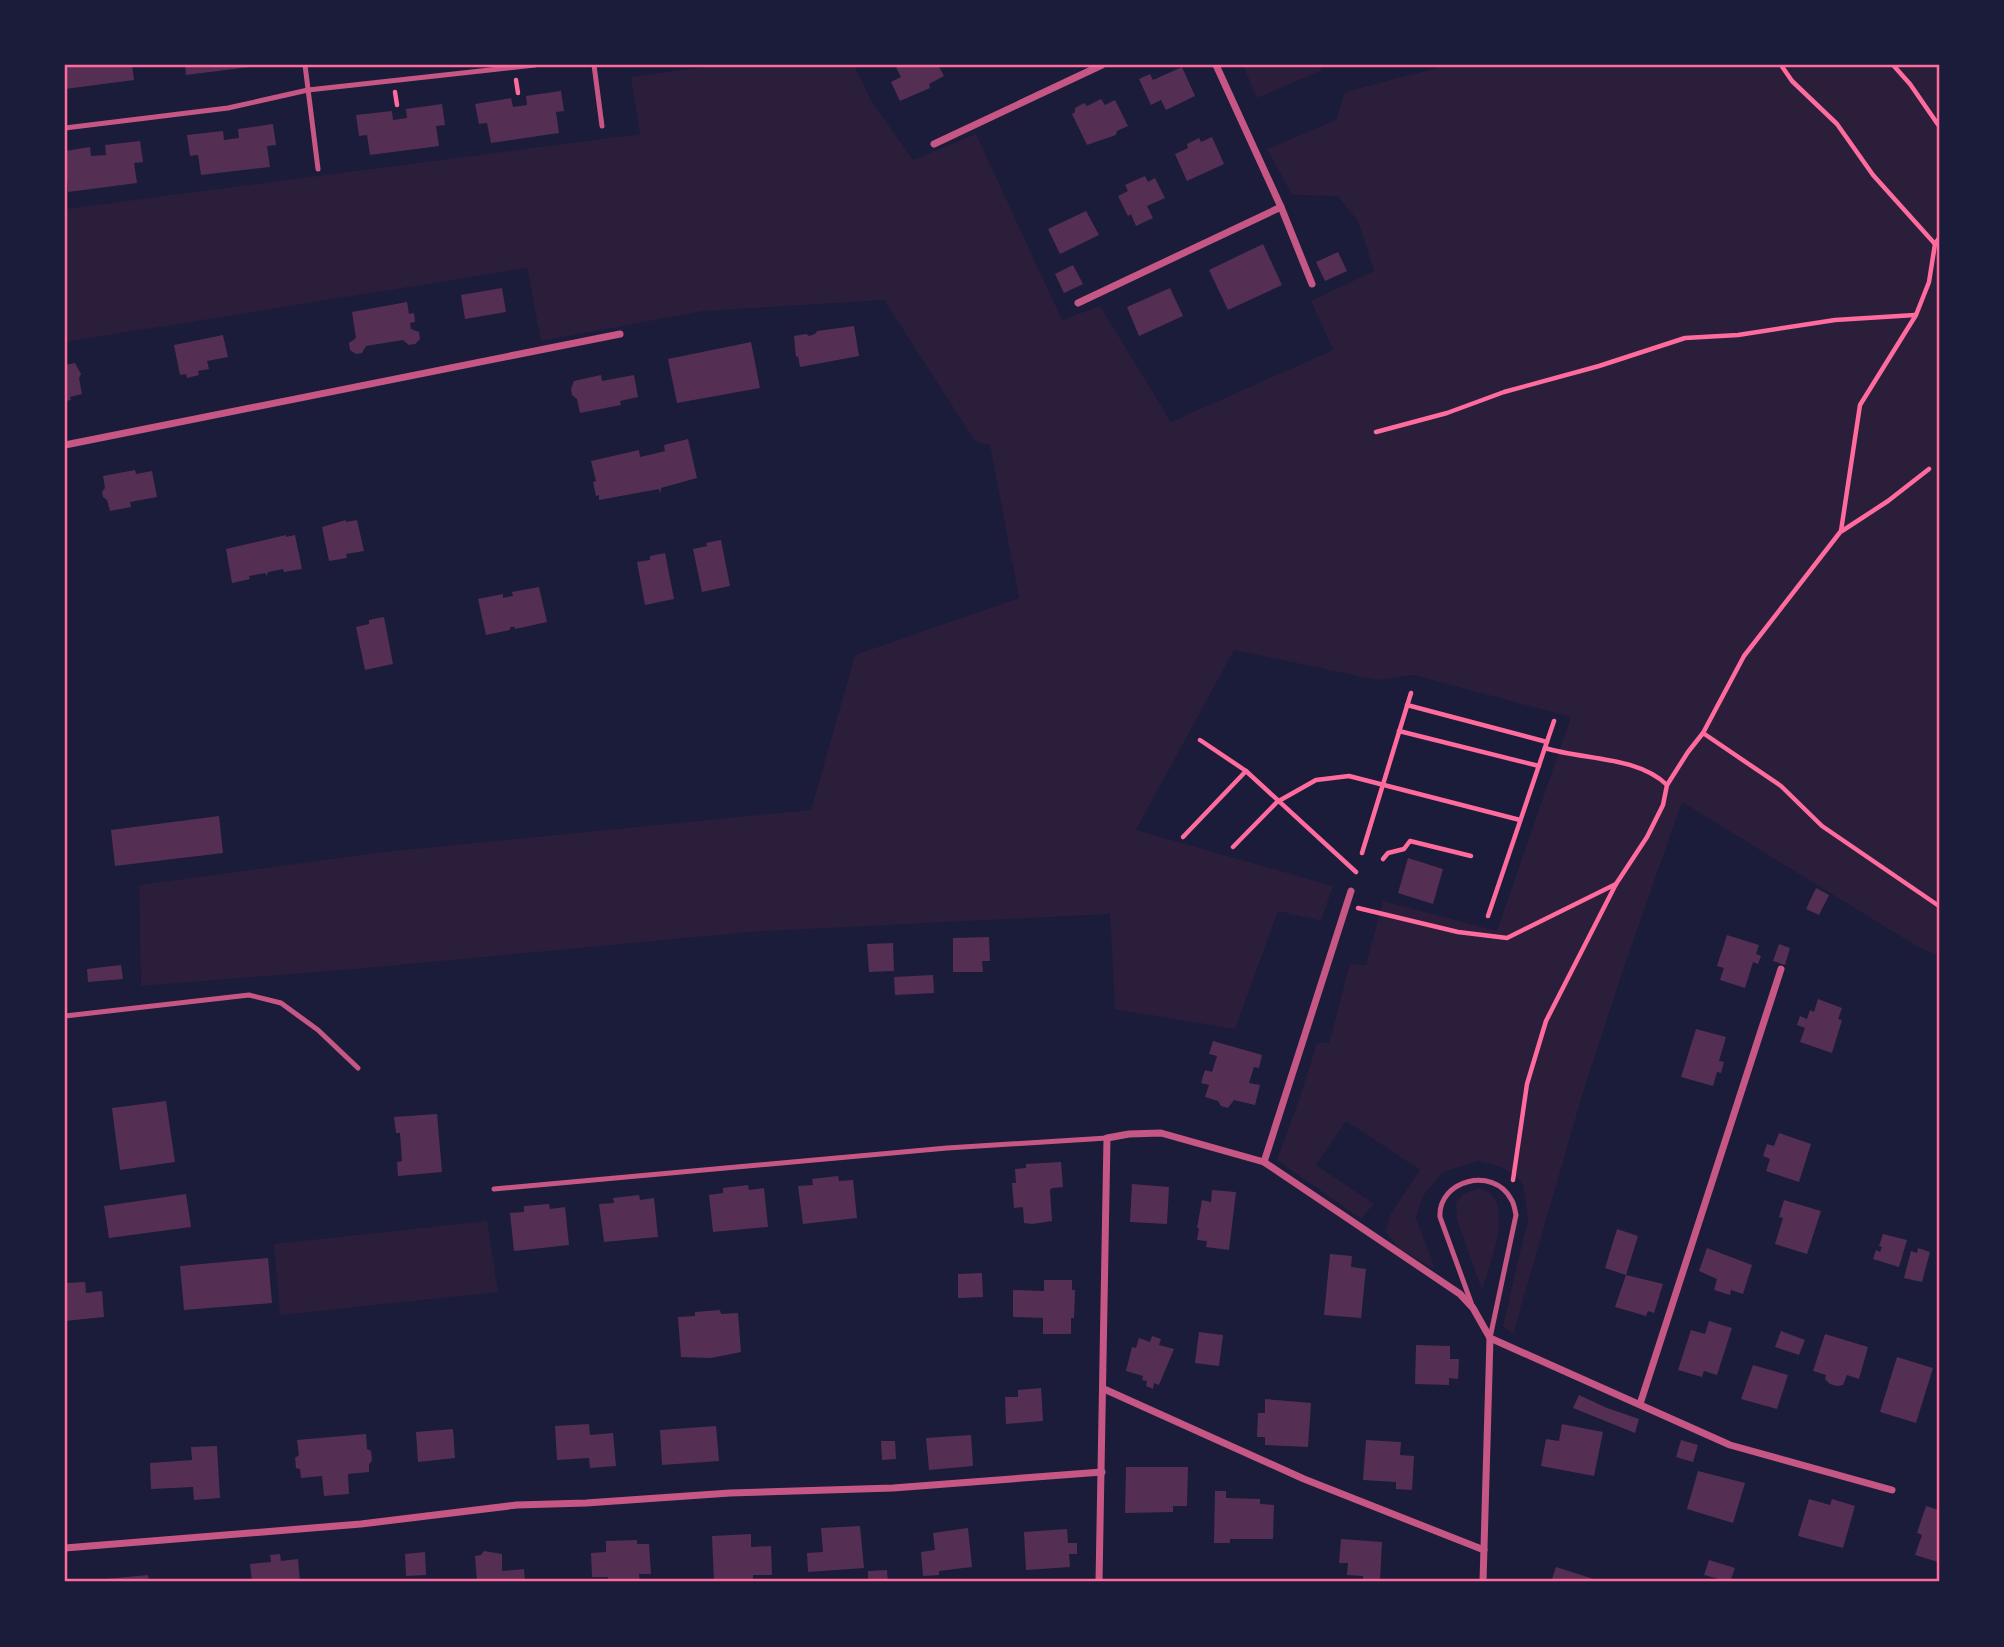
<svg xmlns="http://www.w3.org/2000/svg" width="2004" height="1647" font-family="'Open Sans',sans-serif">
<rect width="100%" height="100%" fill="#1b1b3a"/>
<g fill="#2a1e3b">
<polygon points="718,65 854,65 872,102 913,160 976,134 1062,320 1100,306 1171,422 1333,350 1311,301 1374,271 1358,221 1338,196 1292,195 1267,149 1336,120 1345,92 1448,65 1939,65 1939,956 1918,947 1682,802 1625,964 1584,1089 1513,1334 1503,1326 1528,1219 1523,1185 1517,1177 1501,1167 1478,1161 1443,1172 1423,1196 1416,1218 1435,1269 1398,1248 1386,1232 1390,1215 1420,1170 1346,1121 1316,1165 1374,1204 1361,1219 1277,1160 1300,1097 1317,1043 1329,1043 1350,964 1366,965 1383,901 1497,931 1571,717 1413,675 1377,680 1234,650 1136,830 1333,886 1321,921 1278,911 1235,1029 1115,1009 1110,914 749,932 355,969 141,986 139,885 383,852 811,810 855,655 1019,598 990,445 975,441 884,300 704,311 541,341 527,268 65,342 65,209 640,134 631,77"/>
<polygon points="1243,65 1320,65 1322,70 1257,98"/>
<path d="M1479,1188C1519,1198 1489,1264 1482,1290L1457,1220L1456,1203L1463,1194Z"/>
<polygon points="487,1221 498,1292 280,1315 274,1244"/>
</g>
<g fill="#542f53">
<polygon points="65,65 132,65 134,80 65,89"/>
<polygon points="185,65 257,65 257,66 186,75"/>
<polygon points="895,65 938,65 944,76 929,84 930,88 900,101 891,82 901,77"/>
<polygon points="1182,67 1195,96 1166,110 1161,100 1151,105 1139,79 1150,74 1153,80"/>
<polygon points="561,91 564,111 556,112 559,133 491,143 487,123 479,124 475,104 511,98 513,107 527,105 526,96"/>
<polygon points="1101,99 1105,105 1115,100 1128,126 1117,131 1116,135 1087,145 1072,114 1075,112 1075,108 1084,103 1087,106"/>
<polygon points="442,104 445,125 436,126 439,146 370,155 367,135 359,136 356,115 392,111 393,120 407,118 406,109"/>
<polygon points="273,124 276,145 267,146 270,167 201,175 198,155 190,156 187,135 223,131 224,140 239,138 238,129"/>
<polygon points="1212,137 1224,164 1187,181 1175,154 1188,148 1187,144 1199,138 1201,142"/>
<polygon points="140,141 143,162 134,163 137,183 68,192 65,151 90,147 91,156 106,155 105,145"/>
<polygon points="1145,176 1148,182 1155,178 1165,198 1147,206 1153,218 1136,226 1131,214 1128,216 1118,196 1128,191 1125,185"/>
<polygon points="1086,211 1099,235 1060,254 1048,229"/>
<polygon points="1263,244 1282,285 1228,310 1209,270"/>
<polygon points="1338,252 1347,271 1325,281 1316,262"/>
<polygon points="1073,265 1083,284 1064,293 1055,274"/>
<polygon points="502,288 506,312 465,319 461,295"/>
<polygon points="1170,288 1183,316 1139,336 1127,307"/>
<polygon points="407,302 409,314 414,313 415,322 410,323 411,329 419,332 420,339 415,344 409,345 403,340 366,346 362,353 356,354 350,350 349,343 356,338 352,312"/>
<polygon points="854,326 859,356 800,367 798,356 796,357 794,336 806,334 809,336 815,334 817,331"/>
<polygon points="223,335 228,357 207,361 209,369 198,371 199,375 187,378 186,374 180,375 174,345"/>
<polygon points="751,342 760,388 677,403 668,359"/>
<polygon points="75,363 81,374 79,378 82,394 70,397 71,400 65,401 65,365"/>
<polygon points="601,375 602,381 634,375 638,397 620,401 621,405 580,413 577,399 572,395 571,389 574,381"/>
<polygon points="688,439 697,478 661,488 660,494 659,489 599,500 599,495 596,496 593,482 596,481 591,461 639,450 640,457 653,454 665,451 664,445"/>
<polygon points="135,470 136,474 152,471 157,497 130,502 131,507 110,511 107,500 103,497 102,492 105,488 103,476"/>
<polygon points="346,520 346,522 357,520 364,551 346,554 347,558 329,561 322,527"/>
<polygon points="286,535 286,537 295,535 302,569 284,572 283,569 268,572 267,576 265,573 249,576 250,579 232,583 226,549"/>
<polygon points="721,540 730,586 702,592 693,549 707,546 706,543"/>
<polygon points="665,553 674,599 645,605 637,562 650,560 650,556"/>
<polygon points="539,587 547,622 515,629 515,627 510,627 510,630 486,635 478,599 503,594 503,598 513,596 512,592"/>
<polygon points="384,617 393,664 365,670 356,627 369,624 369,620"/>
<polygon points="219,816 223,853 115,866 111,830"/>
<polygon points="1408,858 1443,869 1433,904 1398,893"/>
<polygon points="1816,888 1829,895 1819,915 1806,909"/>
<polygon points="1727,935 1759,945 1756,954 1761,956 1758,964 1753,962 1745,988 1720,980 1724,968 1717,966"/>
<polygon points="989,937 990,961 982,961 983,972 953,972 953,938"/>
<polygon points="893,943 894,971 869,972 867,944"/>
<polygon points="1779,944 1790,948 1785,965 1773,961"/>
<polygon points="121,965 123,979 88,982 87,969"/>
<polygon points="933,975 934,993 895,995 894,977"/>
<polygon points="1818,999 1842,1008 1838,1019 1842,1020 1832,1053 1800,1042 1805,1028 1797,1025 1800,1016 1807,1019 1810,1010 1814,1012"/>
<polygon points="1696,1029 1726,1037 1719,1061 1724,1062 1721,1073 1717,1072 1713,1086 1681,1077"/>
<polygon points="1213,1041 1262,1055 1259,1068 1254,1067 1249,1083 1260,1085 1255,1105 1234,1100 1228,1108 1221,1106 1218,1101 1205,1097 1209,1085 1201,1083 1205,1070 1212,1072 1217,1056 1209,1054"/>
<polygon points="166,1101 175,1162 120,1170 112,1108"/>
<polygon points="437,1114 442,1172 398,1176 397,1162 402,1161 400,1133 396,1133 394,1117"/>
<polygon points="1779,1133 1811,1144 1799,1182 1766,1171 1770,1159 1763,1156 1767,1144 1774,1146"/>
<polygon points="1061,1162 1063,1187 1052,1188 1050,1190 1052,1221 1032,1224 1024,1223 1023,1207 1014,1208 1012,1183 1016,1183 1015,1169 1026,1168 1026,1164"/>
<polygon points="838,1176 839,1181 853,1180 857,1218 803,1224 798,1186 813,1185 812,1179"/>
<polygon points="1132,1184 1169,1187 1167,1224 1130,1222"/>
<polygon points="748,1185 749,1190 764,1188 768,1227 713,1232 709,1195 723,1193 723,1188"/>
<polygon points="1212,1190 1236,1192 1229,1250 1206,1247 1207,1241 1197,1240 1199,1228 1197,1228 1202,1200 1211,1202"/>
<polygon points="186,1194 191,1227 109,1238 104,1206"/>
<polygon points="639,1195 640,1200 654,1198 658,1237 604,1242 599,1204 614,1203 613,1198"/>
<polygon points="1784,1200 1821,1211 1807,1254 1775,1244 1783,1218 1779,1217"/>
<polygon points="549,1204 550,1209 565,1207 569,1245 514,1251 510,1213 524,1212 524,1206"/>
<polygon points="1617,1229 1638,1236 1626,1275 1663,1284 1654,1313 1648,1311 1646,1316 1615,1307 1626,1275 1605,1268"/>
<polygon points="1883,1234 1907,1240 1899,1267 1873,1259 1876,1250 1880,1252 1882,1247 1879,1246"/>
<polygon points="1707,1248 1752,1265 1743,1294 1731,1290 1730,1295 1714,1290 1717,1279 1699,1271"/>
<polygon points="1918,1248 1930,1252 1922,1282 1904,1278 1911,1251 1917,1253"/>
<polygon points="1330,1254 1352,1256 1351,1267 1366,1269 1361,1318 1324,1315"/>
<polygon points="268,1258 272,1303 184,1310 180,1266"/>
<polygon points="982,1273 983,1297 958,1298 958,1274"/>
<polygon points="1044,1280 1072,1280 1072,1290 1075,1290 1074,1318 1071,1318 1071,1334 1043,1334 1043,1318 1013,1317 1013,1290 1044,1291"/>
<polygon points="85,1282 86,1293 102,1291 104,1317 65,1321 65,1283"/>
<polygon points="720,1310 721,1314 738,1313 741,1352 711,1358 681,1357 678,1317 695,1316 695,1312"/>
<polygon points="1709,1321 1732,1328 1717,1375 1704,1371 1702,1377 1678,1370 1691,1330 1705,1334"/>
<polygon points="1781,1331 1805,1340 1799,1355 1775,1347"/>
<polygon points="1199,1332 1223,1335 1219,1366 1195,1363"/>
<polygon points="1825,1334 1868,1347 1859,1379 1847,1375 1843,1385 1837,1386 1830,1384 1825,1379 1826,1375 1813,1371"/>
<polygon points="1152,1336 1161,1339 1159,1345 1174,1349 1159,1385 1154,1383 1153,1389 1146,1386 1147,1381 1142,1380 1143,1376 1126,1371 1132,1347 1136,1348 1139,1338 1150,1342"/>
<polygon points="1416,1345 1450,1346 1450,1359 1459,1359 1458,1379 1449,1378 1449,1385 1415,1384"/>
<polygon points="1897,1357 1933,1368 1916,1423 1880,1412"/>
<polygon points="1753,1365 1788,1375 1777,1409 1741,1399"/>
<polygon points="1041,1388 1043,1421 1006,1424 1005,1397 1018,1397 1018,1390"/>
<polygon points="1579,1395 1607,1408 1639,1419 1635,1433 1573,1408"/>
<polygon points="1265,1399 1311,1403 1308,1447 1265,1445 1265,1437 1257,1437 1258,1413 1265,1413"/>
<polygon points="589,1424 590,1435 613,1433 616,1466 590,1468 589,1458 557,1460 555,1426"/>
<polygon points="1562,1424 1603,1432 1594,1476 1541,1466 1546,1439 1559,1441"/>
<polygon points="716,1426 719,1461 662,1465 660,1430"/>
<polygon points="453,1429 455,1458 418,1462 416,1432"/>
<polygon points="366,1434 367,1449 371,1451 372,1461 369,1464 369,1472 348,1474 349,1494 324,1496 322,1476 301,1478 300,1469 296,1468 295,1458 299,1455 297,1440"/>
<polygon points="971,1435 973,1466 929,1470 926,1438"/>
<polygon points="1366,1440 1401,1442 1400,1455 1414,1456 1412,1490 1396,1489 1396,1482 1363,1480"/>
<polygon points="1681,1440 1698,1445 1693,1462 1676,1457"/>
<polygon points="881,1441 895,1441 896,1459 882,1460"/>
<polygon points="217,1446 220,1498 194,1500 193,1487 151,1489 150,1463 192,1460 191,1447"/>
<polygon points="1126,1467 1188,1467 1187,1506 1173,1506 1173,1512 1125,1513"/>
<polygon points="1698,1471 1745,1483 1733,1523 1687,1509"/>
<polygon points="1215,1491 1226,1491 1226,1498 1260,1499 1260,1504 1274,1505 1273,1539 1230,1539 1230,1543 1214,1543"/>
<polygon points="1809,1499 1830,1505 1832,1499 1855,1506 1843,1548 1798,1536"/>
<polygon points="1926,1506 1939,1510 1938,1562 1915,1555 1922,1535 1917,1533"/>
<polygon points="860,1526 864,1568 808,1572 807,1553 823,1552 821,1528"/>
<polygon points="968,1528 972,1567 939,1571 939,1575 923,1576 921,1552 935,1550 933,1533"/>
<polygon points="1067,1529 1068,1543 1077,1543 1077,1554 1069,1554 1070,1567 1026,1570 1024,1532"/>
<polygon points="751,1534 751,1547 771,1546 772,1575 753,1575 753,1582 714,1582 712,1536"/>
<polygon points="1341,1539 1382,1542 1380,1581 1363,1581 1363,1576 1347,1575 1348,1563 1339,1563"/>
<polygon points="637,1540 637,1544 649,1544 651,1574 639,1574 640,1582 608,1582 608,1577 592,1577 591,1553 606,1552 606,1541"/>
<polygon points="484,1551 502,1554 502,1571 524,1569 525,1582 477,1582 475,1556 481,1555"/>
<polygon points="425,1552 426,1575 406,1576 405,1554"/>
<polygon points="280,1554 281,1561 298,1559 300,1582 252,1582 250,1564 271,1562 270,1555"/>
<polygon points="1709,1560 1735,1568 1730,1582 1704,1575"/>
<polygon points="1556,1567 1603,1582 1551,1582"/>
<polygon points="887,1570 888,1582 868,1582 868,1571"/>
<polygon points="148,1575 149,1582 106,1582 106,1579"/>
</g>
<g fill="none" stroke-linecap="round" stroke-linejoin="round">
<g stroke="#ff6b9d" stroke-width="4.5">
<polyline points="1781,65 1792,81 1837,124 1873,175 1935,244"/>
<polyline points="1893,65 1910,84 1939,126"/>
<polyline points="516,80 518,93"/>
<polyline points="395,92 397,105"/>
<polyline points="1376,432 1447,413 1504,392 1599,366 1685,338 1738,335 1835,320 1915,315"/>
<polyline points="1842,531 1888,501 1929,469"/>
<polyline points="1407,705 1547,742"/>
<polyline points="1399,731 1539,766"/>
<polyline points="1703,733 1744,656 1841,531 1860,405 1916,315 1929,282 1935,244 1939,238"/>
<polyline points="1200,740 1246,771 1356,872"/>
<polyline points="1667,785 1688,752 1703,733 1781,786 1822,826 1939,906"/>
<polyline points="1183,837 1246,771"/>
<polyline points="1233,847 1277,802 1316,780 1349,776 1520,820"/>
<polyline points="1362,853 1411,693"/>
<polyline points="1383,859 1388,853 1404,849 1410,841 1471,856"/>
<path d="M1358,908L1458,932L1507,938L1616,884L1647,837L1663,805L1667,785C1637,756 1583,760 1545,748"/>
<polyline points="1488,916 1554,721"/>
<polyline points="1513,1180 1527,1084 1546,1021 1616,884"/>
</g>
<g stroke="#c65784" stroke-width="5">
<polyline points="305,65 318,169"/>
<polyline points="594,65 602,126"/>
<polyline points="65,128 228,108 308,90 535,65"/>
<polyline points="65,1016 249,995 281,1003 318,1030 358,1068"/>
<polyline points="494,1189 947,1148 1107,1138"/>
<path d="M1472,1305L1440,1217C1438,1180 1493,1166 1511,1199C1514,1203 1515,1210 1516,1215L1490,1338"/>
</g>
<g stroke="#c65784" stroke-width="7">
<polyline points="1216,65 1281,207 1312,284"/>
<polyline points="934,144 1102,65"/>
<polyline points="1078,303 1281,207"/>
<polyline points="65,445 620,334"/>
<polyline points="1351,891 1264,1162 1460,1294 1473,1308 1490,1338 1730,1445 1892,1490"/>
<polyline points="1104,1389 1304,1479 1484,1550"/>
<polyline points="1640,1404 1781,969"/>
<polyline points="65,1548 361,1524 517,1505 586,1503 730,1493 893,1488 1102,1472"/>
<polyline points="1099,1582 1107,1138 1129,1134 1161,1133 1264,1162"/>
<polyline points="1483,1582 1490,1338"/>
</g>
</g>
<rect width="2004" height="1647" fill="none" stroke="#1b1b3a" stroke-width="133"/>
<rect x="66" y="66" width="1872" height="1514" fill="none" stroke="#ff6b9d" stroke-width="2.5"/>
</svg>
